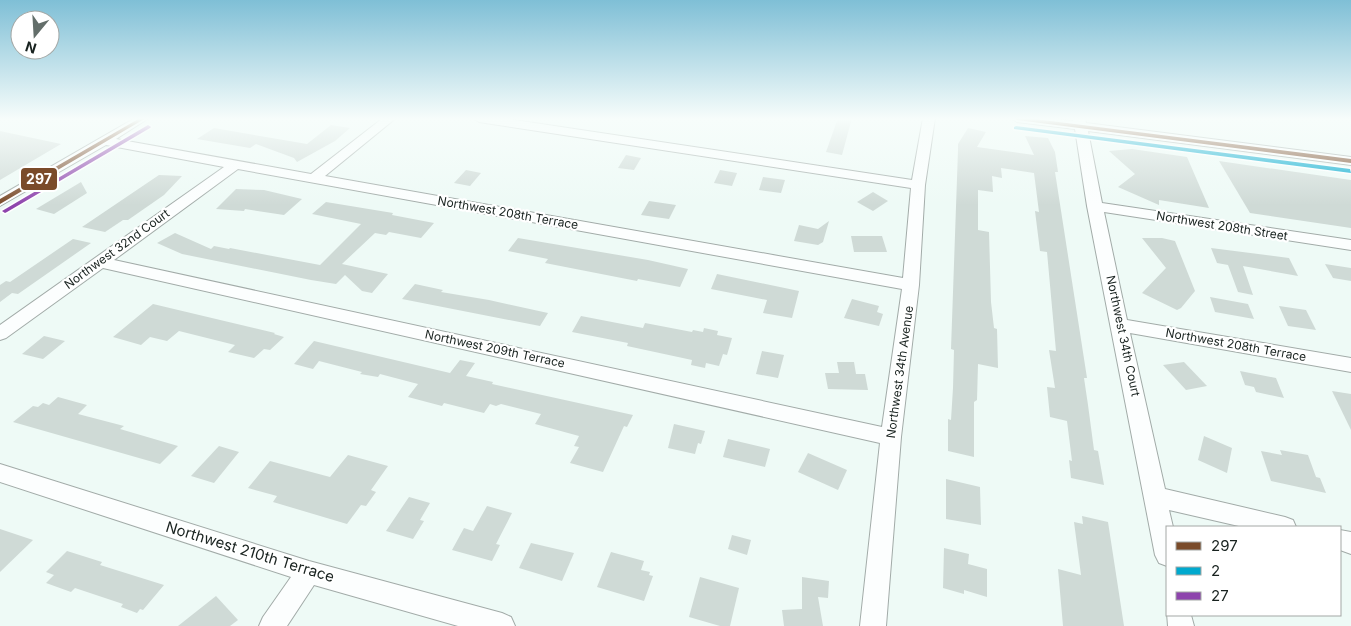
<svg xmlns="http://www.w3.org/2000/svg" width="1351" height="626" font-family="Inter,sans-serif">
<rect width="100%" height="100%" fill="#eefaf6"/>
<g fill="#cfdad6">
<polygon points="838,118 852,118 842,155 826,152"/>
<polygon points="331,125 350,128 335,141 297,162 294,158 256,144 250,148 197,139 214,128 307,144"/>
<polygon points="968,128 986,132 977,147 1034,155 1025,136 1048,138 1055,152 1058,172 1055,172 1087,378 1084,378 1088,405 1094,450 1098,451 1104,485 1071,478 1069,460 1072,461 1067,421 1050,417 1047,387 1055,388 1049,350 1056,351 1047,252 1040,251 1035,211 1039,212 1034,173 1001,168 1002,178 992,176 993,192 978,190 978,230 989,232 991,302 994,328 997,329 998,368 978,364 977,400 974,402 974,457 948,451 948,419 951,420 953,388 954,350 951,349 958,150 958,144"/>
<polygon points="0,131 61,144 0,180"/>
<polygon points="1132,149 1187,157 1209,208 1159,200 1159,205 1118,187 1135,174 1109,151"/>
<polygon points="626,155 641,158 634,170 618,168"/>
<polygon points="1219,161 1351,180 1351,228 1250,213"/>
<polygon points="466,170 481,173 470,186 454,183"/>
<polygon points="720,170 737,173 732,186 714,183"/>
<polygon points="159,175 182,176 164,195 128,220 123,220 105,232 82,227"/>
<polygon points="763,177 785,180 781,193 759,190"/>
<polygon points="81,182 87,193 54,214 36,209"/>
<polygon points="236,189 264,190 302,199 284,215 245,209 244,211 216,209"/>
<polygon points="873,192 888,201 873,211 857,202"/>
<polygon points="649,201 676,205 669,219 641,215"/>
<polygon points="326,202 393,213 392,215 434,223 421,238 389,232 386,235 375,233 342,264 388,274 372,293 362,291 345,275 336,284 311,280 182,254 157,243 175,233 211,249 214,246 229,249 230,248 320,265 361,224 312,214"/>
<polygon points="829,221 823,242 818,245 794,241 799,225 818,229"/>
<polygon points="851,236 882,236 887,252 854,252"/>
<polygon points="518,238 648,260 688,269 680,287 638,279 637,281 545,263 548,259 508,251"/>
<polygon points="1142,238 1162,238 1175,241 1195,291 1181,308 1177,310 1142,293 1166,268"/>
<polygon points="73,239 91,243 18,294 12,293 0,302 0,285 6,281 10,282"/>
<polygon points="1211,248 1289,258 1298,276 1243,266 1253,295 1238,292 1228,265 1217,263"/>
<polygon points="1325,264 1351,268 1351,281 1333,278"/>
<polygon points="717,274 799,291 792,318 763,313 767,300 711,289"/>
<polygon points="415,284 443,290 441,292 489,300 548,313 540,326 402,299"/>
<polygon points="1210,297 1248,304 1254,319 1215,312"/>
<polygon points="852,299 879,306 877,312 883,314 879,326 844,318"/>
<polygon points="153,304 275,333 274,334 284,337 270,350 264,349 254,358 228,352 235,345 179,331 167,341 150,337 141,345 113,337"/>
<polygon points="1279,306 1306,310 1316,330 1288,326"/>
<polygon points="581,316 643,328 645,323 692,332 693,330 703,332 704,328 718,331 717,335 732,338 727,355 723,354 719,366 706,363 705,368 691,365 692,360 627,346 628,343 572,332"/>
<polygon points="44,336 65,341 43,359 22,354"/>
<polygon points="314,341 450,373 460,360 475,363 466,376 493,382 492,384 633,415 627,427 624,426 603,472 570,463 579,447 574,446 579,436 535,424 541,414 501,404 496,406 490,404 484,413 444,403 442,406 408,397 418,384 380,374 378,377 360,374 362,372 319,361 313,369 294,364"/>
<polygon points="762,351 784,355 778,378 756,374"/>
<polygon points="837,362 854,362 856,374 865,374 868,390 828,389 825,373 839,373"/>
<polygon points="1184,362 1207,386 1186,390 1163,365"/>
<polygon points="1240,371 1276,378 1284,398 1256,392 1254,387 1245,385"/>
<polygon points="1332,391 1351,394 1351,430"/>
<polygon points="58,397 87,405 78,414 124,426 120,429 178,446 160,464 13,422 33,406 38,407 43,403 49,405"/>
<polygon points="674,424 705,431 701,444 698,443 695,454 668,448"/>
<polygon points="1204,436 1232,448 1227,473 1198,460"/>
<polygon points="728,439 770,449 765,467 723,457"/>
<polygon points="219,446 239,452 214,483 191,476"/>
<polygon points="1280,450 1308,455 1316,477 1320,478 1326,493 1271,481 1261,451 1282,455"/>
<polygon points="808,453 847,470 838,490 798,472"/>
<polygon points="348,455 388,466 371,490 376,492 366,506 361,505 347,524 273,502 277,496 248,488 270,461 330,477"/>
<polygon points="946,479 980,487 981,525 946,519"/>
<polygon points="409,497 430,503 420,520 424,521 413,539 386,531"/>
<polygon points="487,506 512,513 496,544 500,545 492,561 452,550 464,528 473,531"/>
<polygon points="1082,516 1108,522 1124,626 1063,626 1058,569 1081,575 1074,522 1083,524"/>
<polygon points="0,529 33,540 0,572"/>
<polygon points="732,535 751,540 747,555 728,549"/>
<polygon points="531,543 574,553 562,581 519,568"/>
<polygon points="944,548 969,554 968,564 987,569 987,597 964,590 964,594 943,588"/>
<polygon points="67,551 102,562 100,565 164,585 143,610 140,609 137,613 121,607 123,604 75,588 71,592 46,583 54,575 46,572"/>
<polygon points="611,552 644,561 641,570 650,572 649,575 653,576 644,601 597,587"/>
<polygon points="700,577 739,588 730,626 720,626 689,617"/>
<polygon points="802,577 829,581 828,598 818,597 823,626 784,626 782,610 802,609"/>
<polygon points="216,596 238,620 230,626 178,626"/>
</g>
<g fill="none" stroke-linecap="round" stroke-linejoin="round">
<g stroke="#a2aba8" stroke-width="2">
<g id="minor">
<path d="M135,118H149L116,139L311,174L383,118H396L325,176L903,278L911,188L479,122L473,118H502L912,180L923,118H935L925,185L919,285L901,437L886,626H860L880,443L103,268L6,338L0,340V325L224,167L106,145L0,206V196ZM238,169L902,289L882,427L114,260Z"/>
<polygon points="1011,118 1044,118 1073,121 1073,118 1085,118 1086,123 1351,157 1351,165 1088,131 1102,203 1351,240 1351,250 1104,212 1127,320 1351,358 1351,372 1130,333 1165,489 1285,517 1293,520 1296,527 1243,527 1169,510 1173,527 1167,527 1167,566 1159,563 1155,555 1087,206 1075,129 1017,122"/>
<polygon points="0,464 309,561 502,613 511,617 515,626 458,626 314,585 287,626 259,626 263,617 291,577 0,482"/>
<polygon points="1340,530 1351,532 1351,554 1340,550"/>
<polygon points="1167,613 1167,615 1191,615 1194,626 1168,626"/>
</g>
</g>
<use href="#minor" fill="#fcfefe" fill-rule="evenodd"/>
<g stroke="#fff" stroke-width="3">
<g id="bus-1">
<polygon points="140,118 146,118 0,204 0,199"/>
<polygon points="1014,118 1027,118 1351,159 1351,163 1017,120"/>
</g>
</g>
<g stroke="#fff" stroke-width="3">
<polygon id="bus-2" points="1016,126 1350,169 1351,173 1014,129 1014,127"/>
</g>
<g stroke="#fff" stroke-width="3">
<polygon id="bus-3" points="148,125 151,127 150,128 7,212 5,213 2,211"/>
</g>
<use href="#bus-1" fill="#7a4b2a" fill-rule="evenodd"/>
<use href="#bus-2" fill="#00a9ce" fill-rule="evenodd"/>
<use href="#bus-3" fill="#8e44ad" fill-rule="evenodd"/>
</g>
<linearGradient id="sky" x2="0" y2="1"><stop stop-color="#7fbfd6"/><stop offset="0.58" stop-color="#f7fdfb"/><stop offset="1" stop-color="#f7fdfb" stop-opacity="0"/></linearGradient>
<rect width="1351" height="205" fill="url(#sky)"/>
<g text-anchor="middle" stroke-width="4.5" stroke-linejoin="round" paint-order="stroke">
<g font-size="12" fill="#18221f" stroke="#fff">
<text transform="translate(508 213) rotate(10)" y="4">Northwest 208th Terrace</text>
<text transform="translate(1222 226) rotate(9)" y="4">Northwest 208th Street</text>
<text transform="translate(117 249) rotate(-36)" y="4">Northwest 32nd Court</text>
<text transform="translate(1123 336) rotate(78)" y="4">Northwest 34th Court</text>
<text transform="translate(1236 345) rotate(10)" y="4">Northwest 208th Terrace</text>
<text transform="translate(495 349) rotate(12)" y="4">Northwest 209th Terrace</text>
<text transform="translate(900 372) rotate(-82)" y="4">Northwest 34th Avenue</text>
</g>
<g font-size="15" fill="#18221f" stroke="#fff">
<text transform="translate(250 552) rotate(17)" y="5">Northwest 210th Terrace</text>
</g>
</g>
<rect stroke="#fff" stroke-width="2" x="20" y="167" width="38" height="24" rx="5" fill="#7a4b2a"/>
<g font-size="14" text-anchor="middle" font-weight="bold" fill="#fff">
<text x="39" y="184">297</text>
</g>
<rect x="1166" y="526" width="175" height="90" fill="#ffffff" stroke="#a3a7a5"/>
<rect x="1176" y="542" width="25" height="8" fill="#7a4b2a" stroke="#a3a7a5"/>
<text x="1211" y="551" font-size="15" fill="#18221f">297</text>
<rect x="1176" y="567" width="25" height="8" fill="#00a9ce" stroke="#a3a7a5"/>
<text x="1211" y="576" font-size="15" fill="#18221f">2</text>
<rect x="1176" y="592" width="25" height="8" fill="#8e44ad" stroke="#a3a7a5"/>
<text x="1211" y="601" font-size="15" fill="#18221f">27</text>
<g transform="translate(35 35) rotate(198)"><circle r="24" fill="#ffffff" stroke="#a3a7a5"/>
<path d="M0-4L9 19L0 12L-9 19Z" fill="#636e6a"/>
<text y="-8" font-size="14" font-weight="bold" text-anchor="middle" fill="#18221f">N</text>
</g>
</svg>
